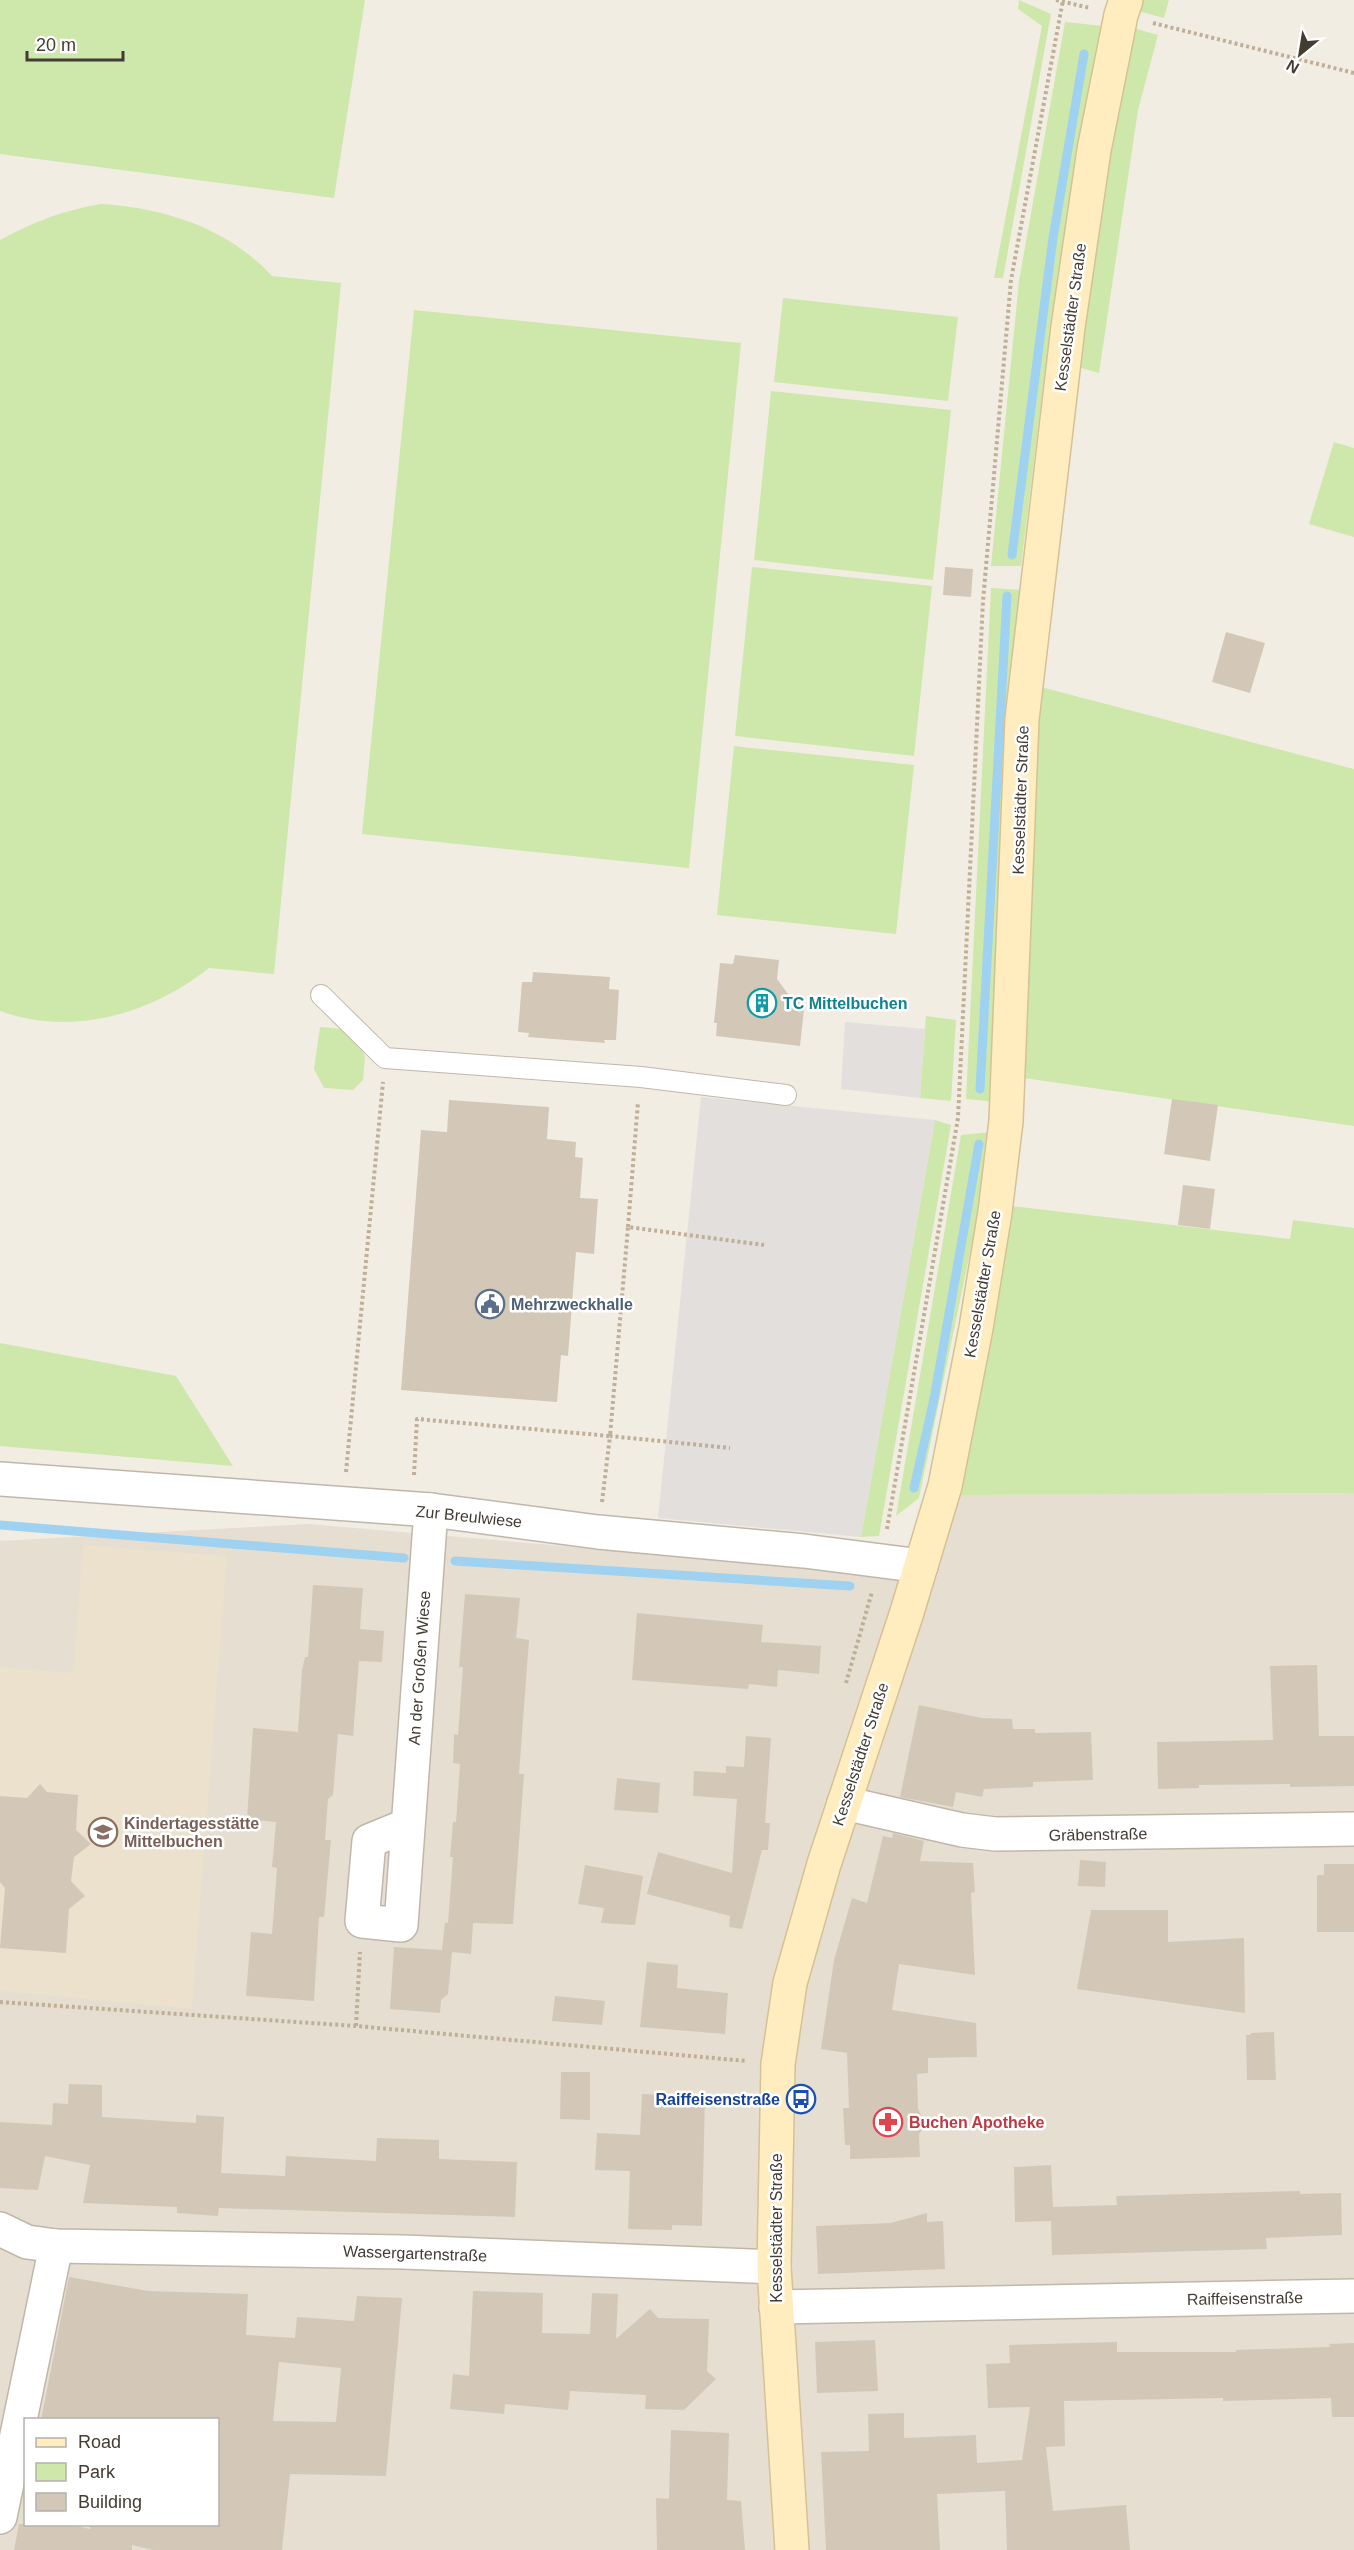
<svg xmlns="http://www.w3.org/2000/svg" width="1354" height="2550" font-family="Helvetica,sans-serif">
<rect width="100%" height="100%" fill="#f2ede3"/>
<path fill="#e6ded1" fill-rule="evenodd" d="M1354,1493V2550H0V1541L308,1524L936,1578L960,1495ZM26,2420H218V2524H26Z"/>
<polygon fill="#ebe1cc" points="83,1545 227,1556 192,2009 0,1991 0,1667 73,1673"/>
<g fill="#cee7ab">
<polygon points="0,0 365,0 334,198 0,154"/>
<polygon points="1019,0 1051,14 1003,278 994,278 1042,26 1018,9"/>
<polygon points="1137,0 1169,0 1164,18 1134,10"/>
<polygon points="1065,22 1103,26 1051,323 1021,566 991,566 1019,281"/>
<polygon points="1133,28 1158,35 1138,110 1099,373 1078,367 1119,87"/>
<path d="M101,204C165,208 228,228 272,276L341,283L274,974L209,968C152,1014 71,1037 0,1011V240C33,222 64,210 101,204Z"/>
<polygon points="783,298 958,317 948,401 774,382"/>
<polygon points="414,310 741,343 689,868 362,834"/>
<polygon points="771,391 951,410 933,580 754,560"/>
<polygon points="1334,442 1354,448 1354,537 1309,524"/>
<polygon points="752,567 932,586 914,756 735,736"/>
<polygon points="991,588 1022,590 995,1102 966,1099"/>
<polygon points="1041,687 1354,769 1354,1126 1024,1078 1031,824"/>
<polygon points="734,746 914,765 896,934 717,915"/>
<polygon points="926,1016 956,1020 951,1101 920,1098"/>
<polygon points="320,1027 355,1030 365,1057 363,1080 353,1090 324,1088 314,1069"/>
<polygon points="935,1120 951,1125 879,1536 861,1537"/>
<polygon points="992,1132 973,1238 919,1498 896,1516 961,1135"/>
<polygon points="1011,1206 1290,1239 1293,1220 1354,1228 1354,1493 960,1495"/>
<polygon points="0,1343 176,1376 233,1466 0,1446"/>
</g>
<g fill="#e2dfdc">
<polygon points="845,1022 925,1029 920,1098 841,1089"/>
<polygon points="701,1097 935,1120 861,1537 658,1518"/>
</g>
<g fill="none" stroke-linecap="round" stroke-linejoin="round">
<g stroke="#9ed2f0" stroke-width="9">
<polyline points="1012,555 1053,238 1084,54"/>
<polyline points="980,1089 1007,596"/>
<polyline points="914,1488 934,1399 979,1144"/>
<polyline points="0,1525 404,1558"/>
<polyline points="455,1561 850,1586"/>
</g>
</g>
<g fill="#d3c8b8" fill-rule="evenodd">
<polygon points="945,567 973,569 971,597 943,595"/>
<polygon points="1226,632 1265,643 1250,693 1212,682"/>
<polygon points="735,955 779,960 777,979 791,998 805,1000 800,1046 716,1036 717,1023 714,1023 720,963 733,964"/>
<polygon points="533,972 610,977 609,989 619,990 616,1040 604,1040 605,1043 528,1037 529,1033 518,1032 522,982 532,982"/>
<polygon points="1172,1099 1218,1105 1210,1161 1164,1154"/>
<polygon points="449,1100 549,1107 547,1139 576,1142 575,1157 583,1158 580,1198 598,1199 594,1254 576,1252 568,1356 561,1355 557,1402 401,1390 421,1130 447,1132"/>
<polygon points="1183,1185 1215,1189 1210,1229 1178,1225"/>
<polygon points="313,1585 363,1588 360,1629 384,1631 382,1662 359,1661 353,1736 338,1734 333,1795 328,1799 325,1840 331,1840 324,1917 319,1917 314,2001 246,1996 251,1932 272,1934 277,1868 272,1867 276,1822 247,1819 253,1728 298,1732 302,1671 305,1657 308,1657"/>
<polygon points="465,1594 520,1598 516,1638 529,1640 519,1774 524,1774 513,1924 473,1923 471,1954 452,1952 448,1994 441,2000 440,2013 390,2009 394,1947 442,1950 445,1922 448,1923 453,1857 450,1857 453,1822 456,1822 460,1764 453,1763 454,1734 458,1735 463,1667 459,1667"/>
<polygon points="637,1613 763,1625 761,1642 821,1646 819,1674 778,1670 777,1687 749,1684 748,1689 632,1680"/>
<polygon points="1317,1665 1319,1736 1354,1736 1354,1786 1290,1787 1290,1784 1199,1785 1199,1788 1158,1789 1157,1742 1273,1740 1270,1666"/>
<polygon points="919,1705 982,1718 1012,1719 1013,1729 1035,1729 1035,1733 1091,1732 1093,1780 1033,1782 1033,1787 984,1789 982,1797 956,1792 953,1807 900,1797"/>
<polygon points="746,1736 771,1738 765,1823 770,1823 768,1850 762,1850 742,1929 729,1927 730,1916 647,1894 658,1852 732,1873 737,1799 693,1796 694,1771 726,1773 726,1766 744,1767"/>
<polygon points="617,1778 660,1783 658,1813 614,1810"/>
<polygon points="40,1784 47,1792 78,1795 76,1830 91,1844 74,1857 71,1881 85,1896 69,1909 66,1953 0,1948 5,1888 0,1882 0,1796 27,1798"/>
<polygon points="893,1833 924,1841 920,1861 973,1863 975,1892 971,1893 975,1975 899,1964 892,2010 976,2023 977,2057 928,2058 928,2073 917,2074 918,2109 925,2123 919,2135 920,2157 850,2159 850,2145 845,2145 843,2108 849,2108 847,2053 821,2049 834,1960 852,1898 867,1903 883,1836 892,1838"/>
<polygon points="1080,1860 1106,1862 1105,1887 1078,1886"/>
<polygon points="1324,1864 1354,1864 1354,1932 1317,1932 1317,1875 1324,1875"/>
<polygon points="585,1865 643,1876 635,1925 601,1923 604,1908 578,1904"/>
<polygon points="1091,1910 1168,1910 1168,1942 1244,1938 1245,2013 1077,1989"/>
<polygon points="647,1962 678,1965 677,1988 728,1993 725,2034 640,2027"/>
<polygon points="555,1996 605,2001 602,2025 552,2021"/>
<polygon points="1274,2032 1276,2080 1247,2080 1246,2035 1250,2035 1251,2033"/>
<polygon points="561,2072 590,2072 590,2120 560,2119"/>
<polygon points="69,2084 102,2085 102,2117 196,2123 196,2115 224,2117 221,2173 285,2176 286,2156 376,2161 377,2138 439,2140 439,2159 517,2162 515,2217 219,2208 218,2216 177,2213 177,2207 83,2203 90,2165 45,2156 38,2190 0,2188 0,2122 52,2125 53,2103 68,2104"/>
<polygon points="642,2094 705,2097 702,2226 672,2225 672,2230 628,2229 630,2171 595,2170 597,2133 640,2135"/>
<polygon points="1051,2165 1053,2207 1117,2205 1116,2196 1300,2191 1300,2194 1341,2193 1342,2235 1266,2238 1267,2249 1052,2255 1051,2221 1015,2222 1014,2167"/>
<polygon points="927,2213 927,2222 943,2221 945,2269 818,2274 816,2226 891,2223"/>
<path d="M69,2277L148,2291L248,2294L246,2335L295,2338L297,2317L354,2321L357,2296L402,2298L386,2476L290,2474L282,2550H153L132,2545V2550H14L19,2524H67L90,2529V2524H218V2420H41ZM279,2362L341,2368L336,2422L273,2421Z"/>
<polygon points="473,2291 543,2293 542,2333 590,2334 592,2293 618,2294 616,2339 650,2309 658,2318 709,2319 707,2371 716,2379 684,2410 645,2409 646,2395 570,2391 568,2410 505,2404 504,2414 450,2409 453,2374 469,2376"/>
<polygon points="875,2340 878,2391 817,2393 815,2342"/>
<polygon points="1117,2342 1117,2352 1236,2352 1236,2350 1330,2347 1329,2344 1354,2343 1354,2417 1332,2417 1331,2398 1223,2401 1223,2398 1064,2401 1065,2446 1046,2447 1053,2511 1126,2505 1130,2550 1007,2550 1005,2491 937,2494 940,2550 826,2550 821,2452 869,2451 868,2414 904,2413 904,2438 976,2435 977,2463 1022,2460 1030,2407 988,2408 986,2364 1010,2363 1009,2345"/>
<polygon points="671,2430 729,2433 727,2500 741,2501 745,2550 657,2550 656,2498 669,2499"/>
</g>
<g fill="none" stroke-linecap="round" stroke-linejoin="round">
<g stroke="#c0b7a9" stroke-width="22">
<polyline id="lane" points="321,995 385,1058 641,1077 786,1095"/>
</g>
<g stroke="#c0b7a9" stroke-width="36">
<g id="street">
<polyline points="0,1479 431,1510 598,1532 804,1551 921,1566"/>
<polyline points="844,1803 962,1830 995,1834 1354,1829"/>
<polyline points="408,1825 369,1841 362,1921 401,1925 431,1510"/>
<polyline points="0,2229 27,2242 56,2246 403,2252 774,2267"/>
<polyline points="776,2307 1354,2296"/>
<polyline points="0,2517 56,2246"/>
</g>
</g>
<g stroke="#d5c194" stroke-width="36">
<polyline id="secondary" points="792,2550 774,2267 778,2064 790,1983 824,1864 907,1612 945,1486 976,1328 995,1212 1006,1121 1022,719 1068,327 1094,150 1121,15 1126,0"/>
</g>
<g stroke="#bfaf97" stroke-width="4" stroke-dasharray="3 3" stroke-linecap="butt">
<polyline points="1056,0 1090,8"/>
<polyline points="1153,23 1354,73"/>
<polyline points="628,1227 638,1102"/>
<polyline points="346,1472 383,1082"/>
<polyline points="414,1475 417,1419 610,1436 628,1227 764,1245"/>
<polyline points="602,1502 610,1436 730,1448"/>
<polyline points="887,1529 958,1118 983,601 1011,280 1063,0"/>
<polyline points="846,1683 872,1592"/>
<polyline points="0,2002 356,2026 747,2061"/>
<polyline points="356,2026 360,1952"/>
</g>
<use href="#lane" stroke="#fff" stroke-width="20"/>
<use href="#street" stroke="#fff" stroke-width="33"/>
<use href="#secondary" stroke="#ffedc0" stroke-width="33"/>
</g>
<defs>
<g id="building-ring" transform="scale(1.5)"><circle r="9.5" fill="#fff" stroke="#0f9aa8" stroke-width="1.5"/><path d="M-4-6H4V6H1V3H-1V6H-4ZM-2.5-4.3h1.7v1.8h-1.7ZM.8-4.3h1.7v1.8H.8ZM-2.5-1h1.7V.8h-1.7ZM.8-1h1.7V.8H.8Z" fill="#0f9aa8"/></g>
<g id="civic-ring" transform="scale(1.5)"><circle r="9.5" fill="#fff" stroke="#5c6f8a" stroke-width="1.5"/><path d="M-.6-6.5H3V-4.5H.6V-3L4-1V1h2V6H-6V1h2V-1L-.6-3ZM-1.2 2.5V6h2.4V2.5Z" fill="#5c6f8a"/></g>
<g id="school-ring" transform="scale(1.5)"><circle r="9.5" fill="#fff" stroke="#8d6e63" stroke-width="1.5"/><path d="M0-5L7-2L0 1L-7-2ZM-4 1L0 2.5L4 1V4Q0 6-4 4Z" fill="#8d6e63"/></g>
<g id="bus-ring" transform="scale(1.5)"><circle r="9.5" fill="#fff" stroke="#1a4fb4" stroke-width="1.5"/><path d="M-5-6H5V4H4V6H2V4H-2V6H-4V4H-5ZM-3.5-4V0h7V-4ZM-3.5 1.2v1.5H-2V1.2ZM2 1.2v1.5H3.5V1.2Z" fill="#1a4fb4"/></g>
<g id="pharmacy-ring" transform="scale(1.5)"><circle r="9.5" fill="#fff" stroke="#e0444e" stroke-width="1.5"/><path d="M-2-6h4v4h4v4h-4v4h-4v-4h-4v-4h4Z" fill="#e0444e"/></g>
</defs>
<g fill-rule="evenodd">
<use href="#building-ring" x="762" y="1003"/>
<use href="#civic-ring" x="490" y="1304"/>
<use href="#school-ring" x="103" y="1832"/>
<use href="#bus-ring" x="801" y="2099"/>
<use href="#pharmacy-ring" x="888" y="2122"/>
</g>
<g text-anchor="middle" stroke-width="5" stroke-linejoin="round" paint-order="stroke">
<g font-size="16" fill="#433c33" stroke="#fff">
<text transform="translate(1070 317) rotate(-82)" y="6">Kesselstädter Straße</text>
<text transform="translate(1020 800) rotate(-88)" y="6">Kesselstädter Straße</text>
<text transform="translate(982 1284) rotate(-80)" y="6">Kesselstädter Straße</text>
<text transform="translate(469 1516) rotate(6)" y="6">Zur Breulwiese</text>
<text transform="translate(419 1668) rotate(-86)" y="6">An der Großen Wiese</text>
<text transform="translate(860 1754) rotate(-72)" y="6">Kesselstädter Straße</text>
<text transform="translate(1098 1834) rotate(-1)" y="6">Gräbenstraße</text>
<text transform="translate(776 2228) rotate(-90)" y="6">Kesselstädter Straße</text>
<text transform="translate(415 2253) rotate(2)" y="6">Wassergartenstraße</text>
<text transform="translate(1245 2298) rotate(-1)" y="6">Raiffeisenstraße</text>
</g>
<g font-size="16" font-weight="bold" fill="#0d838f" stroke="#fff" text-anchor="start">
<text x="783" y="1009">TC Mittelbuchen</text>
</g>
<g font-size="16" font-weight="bold" fill="#4e5e75" stroke="#fff" text-anchor="start">
<text x="511" y="1310">Mehrzweckhalle</text>
</g>
<g font-size="16" font-weight="bold" fill="#785e54" stroke="#fff" text-anchor="start">
<text x="124" y="1829">Kindertagesstätte<tspan x="124" dy="18">Mittelbuchen</tspan></text>
</g>
<g font-size="16" font-weight="bold" fill="#164399" stroke="#fff" text-anchor="end">
<text x="780" y="2105">Raiffeisenstraße</text>
</g>
<g font-size="16" font-weight="bold" fill="#be3a42" stroke="#fff" text-anchor="start">
<text x="909" y="2128">Buchen Apotheke</text>
</g>
</g>
<rect x="24" y="2418" width="195" height="108" fill="#ffffff" stroke="#b4b1ad" stroke-width="1.5"/>
<rect x="36" y="2438" width="30" height="9" fill="#ffedc0" stroke="#b4b1ad" stroke-width="1.5"/>
<text x="78" y="2448" font-size="18" fill="#433c33">Road</text>
<rect x="36" y="2463" width="30" height="18" fill="#cee7ab" stroke="#b4b1ad" stroke-width="1.5"/>
<text x="78" y="2478" font-size="18" fill="#433c33">Park</text>
<rect x="36" y="2493" width="30" height="18" fill="#d3c8b8" stroke="#b4b1ad" stroke-width="1.5"/>
<text x="78" y="2508" font-size="18" fill="#433c33">Building</text>
<g transform="translate(1300 54) rotate(210)" stroke="#ffffff" stroke-width="4.5" paint-order="stroke">
<path d="M0-4.5L10 22L0 15L-10 22Z" fill="#433c33"/>
<text y="-9" font-size="16" font-weight="bold" text-anchor="middle" fill="#433c33">N</text>
</g>
<path d="M27 51v9h96v-9" fill="none" stroke="#433c33" stroke-width="3"/>
<text x="36" y="51" font-size="18" fill="#433c33" stroke="#ffffff" stroke-width="4.5" paint-order="stroke">20 m</text>
</svg>
